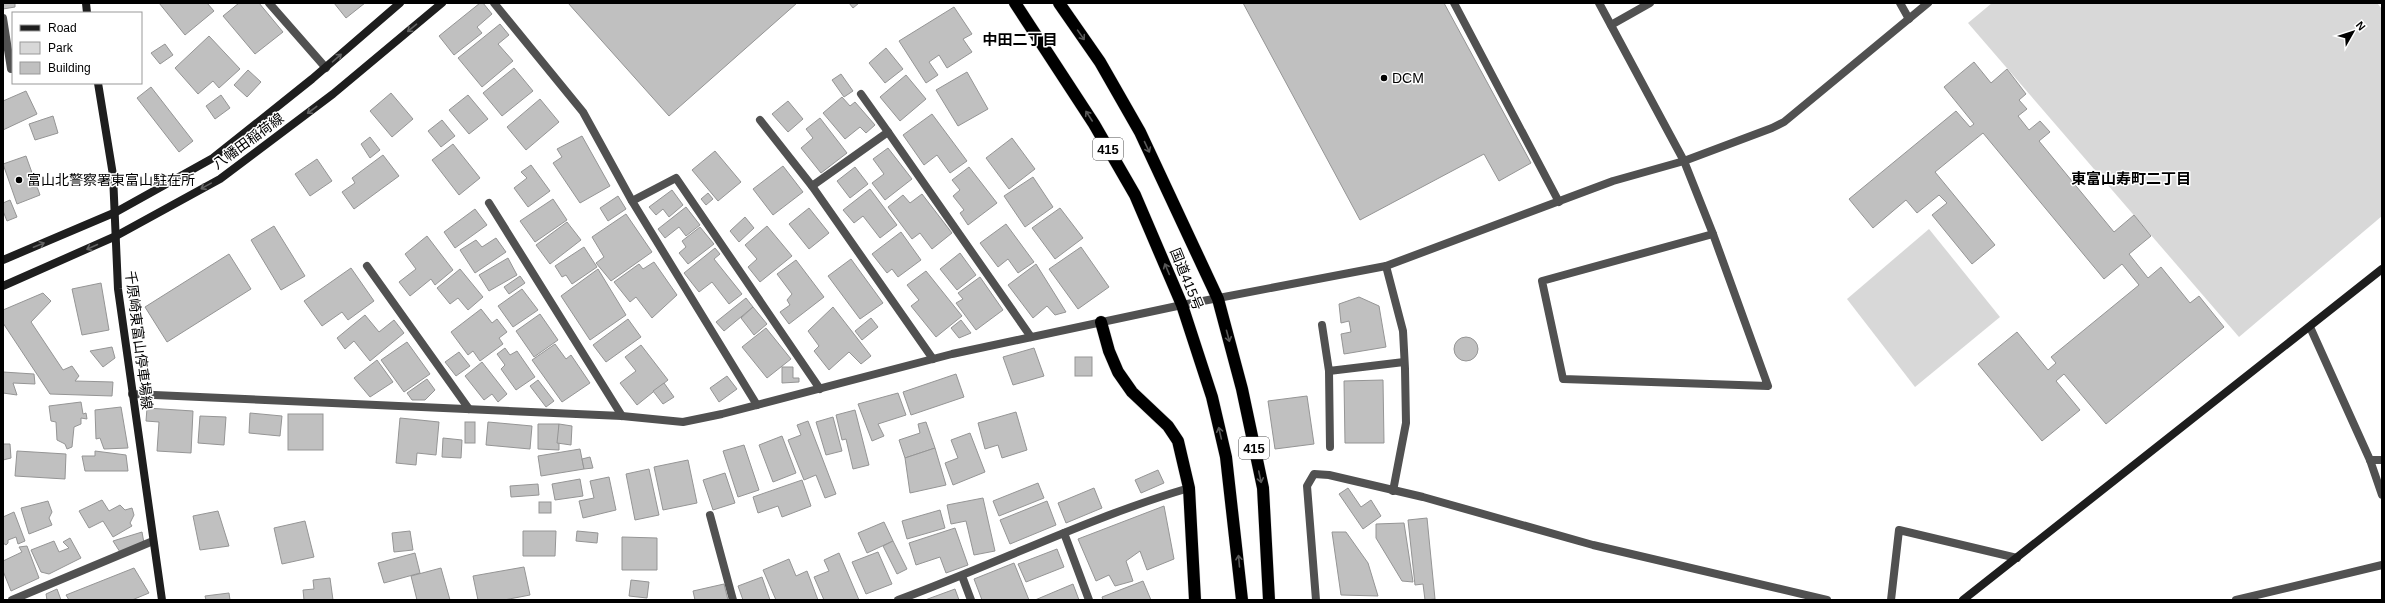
<svg xmlns="http://www.w3.org/2000/svg" width="2385" height="603" font-family="Helvetica,'Noto Sans JP',sans-serif">
<rect width="100%" height="100%" fill="#fff"/>
<g fill="#d8d8d8">
<polygon points="1992,3 2377,3 2382,9 2382,216 2239,337 1968,23"/>
<polygon points="1929,229 2000,317 1915,387 1847,299"/>
</g>
<g fill="#c0c0c0" stroke="#959595">
<polygon points="3,3 15,3 15,7 3,9"/>
<polygon points="159,3 207,3 214,11 185,35"/>
<polygon points="239,3 259,3 283,32 255,54 223,16"/>
<polygon points="334,3 365,3 346,18"/>
<polygon points="480,3 483,3 492,14 477,27 482,33 454,55 439,36"/>
<polygon points="568,3 797,3 669,116"/>
<polygon points="849,3 859,3 853,8"/>
<polygon points="1243,3 1444,3 1531,163 1499,181 1484,154 1360,220"/>
<polygon points="954,7 972,34 963,39 972,52 947,68 939,55 929,62 938,75 926,83 899,41"/>
<polygon points="500,24 509,35 498,44 513,61 482,87 458,58"/>
<polygon points="209,36 240,69 219,88 213,81 198,94 175,68"/>
<polygon points="165,44 173,55 160,64 151,53"/>
<polygon points="886,48 903,69 885,83 869,63"/>
<polygon points="1974,62 1991,83 2007,69 2026,94 2019,100 2027,109 2018,116 2029,130 2040,121 2050,132 2039,141 2114,232 2134,215 2151,236 2129,254 2148,278 2161,267 2190,303 2199,296 2224,327 2106,424 2064,374 2056,381 2080,410 2042,441 1978,364 2017,332 2048,370 2056,363 2051,357 2139,285 2122,264 2104,279 1983,133 1935,172 1995,245 1972,264 1932,215 1947,203 1939,195 1917,213 1906,200 1873,228 1849,199 1956,111 1970,127 1974,124 1944,87"/>
<polygon points="514,68 533,91 502,116 483,93"/>
<polygon points="248,70 261,82 247,97 234,85"/>
<polygon points="967,72 988,109 958,126 936,90"/>
<polygon points="841,74 853,91 844,97 832,80"/>
<polygon points="906,75 926,99 900,121 880,97"/>
<polygon points="151,87 193,141 179,152 137,98"/>
<polygon points="26,91 37,114 3,130 3,101"/>
<polygon points="391,93 413,119 392,137 370,111"/>
<polygon points="221,95 230,108 215,119 206,106"/>
<polygon points="468,95 488,119 469,134 449,110"/>
<polygon points="842,97 850,106 855,102 875,125 866,133 860,127 845,139 823,113"/>
<polygon points="540,99 559,122 526,150 507,127"/>
<polygon points="788,101 803,119 788,132 772,114"/>
<polygon points="932,114 967,161 950,173 937,155 924,165 903,135"/>
<polygon points="53,116 58,133 35,140 29,124"/>
<polygon points="820,118 847,153 821,173 801,148 813,138 806,129"/>
<polygon points="442,120 455,136 441,147 428,131"/>
<polygon points="582,136 610,186 580,203 553,163 562,157 557,149"/>
<polygon points="370,137 380,150 370,158 361,144"/>
<polygon points="1012,138 1035,169 1009,189 986,158"/>
<polygon points="453,144 480,178 459,195 432,160"/>
<polygon points="888,148 912,179 885,200 872,183 884,174 873,159"/>
<polygon points="715,151 741,182 718,201 692,170"/>
<polygon points="383,155 399,176 354,209 342,192 355,183 352,178"/>
<polygon points="26,156 40,195 17,204 3,164"/>
<polygon points="317,159 332,181 310,196 295,174"/>
<polygon points="531,165 550,191 528,207 514,188 527,178 521,172"/>
<polygon points="783,166 803,192 773,215 753,189"/>
<polygon points="855,167 868,184 850,198 837,181"/>
<polygon points="969,167 997,203 968,225 960,213 964,210 953,196 960,190 952,180"/>
<polygon points="1033,177 1053,207 1025,227 1004,196"/>
<polygon points="870,189 897,225 880,238 863,216 854,223 843,210"/>
<polygon points="672,190 683,205 669,217 663,209 656,215 649,207"/>
<polygon points="708,193 713,199 706,205 701,199"/>
<polygon points="922,194 952,233 932,249 920,233 912,239 888,207 903,195 910,203"/>
<polygon points="618,196 626,209 608,221 600,208"/>
<polygon points="553,199 567,220 535,242 520,221"/>
<polygon points="10,200 17,217 7,221 3,211 3,203"/>
<polygon points="686,207 700,225 686,236 679,227 665,238 658,229"/>
<polygon points="809,208 829,233 809,249 789,224"/>
<polygon points="1060,208 1083,238 1055,259 1032,228"/>
<polygon points="475,209 487,225 455,248 444,232"/>
<polygon points="626,214 652,252 611,281 596,263 604,257 592,237"/>
<polygon points="745,217 754,228 739,242 730,231"/>
<polygon points="567,222 581,240 550,264 536,245"/>
<polygon points="1006,224 1034,262 1018,273 1008,259 998,267 980,243"/>
<polygon points="274,226 305,276 281,290 251,240"/>
<polygon points="767,226 792,256 760,282 748,267 757,259 745,245"/>
<polygon points="700,227 714,244 688,264 679,253 686,247 682,241"/>
<polygon points="901,232 921,260 898,277 892,269 887,273 872,254"/>
<polygon points="427,236 453,270 435,285 431,279 410,296 399,282 416,269 405,254"/>
<polygon points="496,238 506,252 475,273 460,250 476,240 482,247"/>
<polygon points="584,247 597,267 572,284 566,275 562,277 555,266"/>
<polygon points="1081,247 1109,287 1078,309 1049,269"/>
<polygon points="715,248 720,254 714,259 742,294 729,304 712,282 699,292 684,273"/>
<polygon points="960,253 976,275 957,290 940,269"/>
<polygon points="229,254 251,289 167,342 145,307"/>
<polygon points="508,258 517,275 489,291 479,275"/>
<polygon points="851,259 883,303 860,319 828,276"/>
<polygon points="796,260 824,297 789,324 780,312 790,305 787,300 792,294 777,274"/>
<polygon points="654,262 677,295 652,318 636,297 630,302 614,282 639,264 643,269"/>
<polygon points="1036,264 1066,312 1055,315 1047,306 1033,318 1008,285"/>
<polygon points="351,268 374,301 348,320 342,312 322,326 304,301"/>
<polygon points="460,269 483,297 468,310 458,298 450,304 437,288"/>
<polygon points="598,269 626,315 590,340 561,296"/>
<polygon points="926,271 962,316 936,337 911,306 919,300 907,285"/>
<polygon points="520,276 525,283 509,294 504,287"/>
<polygon points="980,277 1003,310 976,330 956,303 963,299 958,293"/>
<polygon points="101,283 109,330 82,335 72,289"/>
<polygon points="522,289 538,310 513,327 498,306"/>
<polygon points="43,293 51,301 31,322 63,370 72,366 79,376 75,381 113,382 112,396 50,394 3,323 3,310"/>
<polygon points="1359,297 1379,306 1386,347 1344,354 1341,334 1351,332 1349,321 1341,323 1339,304"/>
<polygon points="746,298 753,307 724,331 716,322"/>
<polygon points="753,307 767,324 754,335 741,318"/>
<polygon points="833,307 871,356 861,364 849,352 829,370 814,351 819,346 808,331"/>
<polygon points="481,309 492,323 497,319 507,332 499,338 503,344 480,361 473,351 468,355 451,332"/>
<polygon points="540,314 558,340 534,357 516,331"/>
<polygon points="365,315 379,332 394,320 404,333 370,361 354,341 345,349 337,338"/>
<polygon points="871,318 878,327 862,340 855,331"/>
<polygon points="628,319 641,337 606,362 593,345"/>
<polygon points="961,320 971,333 959,338 951,328"/>
<polygon points="766,328 791,359 767,378 742,347"/>
<circle cx="1466" cy="349" r="12"/>
<polygon points="407,342 430,374 404,392 381,360"/>
<polygon points="555,344 566,359 571,355 590,383 562,402 532,360"/>
<polygon points="641,345 668,380 637,405 620,383 636,371 625,357"/>
<polygon points="112,347 115,358 103,367 90,351"/>
<polygon points="505,348 510,355 517,351 535,377 516,390 501,369 505,365 497,354"/>
<polygon points="1034,348 1044,376 1013,385 1003,357"/>
<polygon points="459,352 470,366 456,376 445,362"/>
<rect x="1075" y="357" width="17" height="19"/>
<polygon points="377,360 393,382 370,397 354,378"/>
<polygon points="482,362 507,394 498,402 492,394 484,400 465,376"/>
<polygon points="782,367 793,367 793,378 799,378 799,382 782,383"/>
<polygon points="3,372 34,374 35,384 13,383 17,395 3,393"/>
<polygon points="956,374 964,397 911,415 903,392"/>
<polygon points="727,376 737,389 719,402 710,388"/>
<polygon points="427,379 435,390 425,400 412,400 407,393"/>
<polygon points="538,380 554,401 546,407 530,386"/>
<polygon points="1383,380 1384,443 1345,443 1344,381"/>
<polygon points="664,383 674,397 663,404 653,391"/>
<polygon points="898,393 906,415 878,424 884,436 872,441 858,404"/>
<polygon points="1307,396 1314,444 1275,449 1268,401"/>
<polygon points="81,402 83,414 86,413 87,419 81,418 81,424 74,427 72,447 67,449 65,444 57,440 56,422 51,421 49,406"/>
<polygon points="121,407 128,448 104,449 100,438 96,439 95,410"/>
<polygon points="147,408 193,411 191,453 157,451 159,422 146,421"/>
<polygon points="855,410 869,465 853,469 846,439 842,440 836,415"/>
<polygon points="1016,412 1027,450 1002,458 998,445 985,449 978,423"/>
<polygon points="250,413 282,416 280,436 249,433"/>
<rect x="288" y="414" width="35" height="36"/>
<polygon points="200,416 226,417 224,445 198,443"/>
<polygon points="833,417 842,451 826,455 816,422"/>
<polygon points="400,418 439,422 436,455 417,453 416,465 396,463"/>
<polygon points="808,421 836,494 825,498 816,475 804,480 788,440 801,435 797,425"/>
<rect x="465" y="422" width="10" height="21"/>
<polygon points="488,422 532,426 530,449 486,445"/>
<polygon points="926,422 935,448 905,458 899,440 920,433 918,424"/>
<polygon points="538,424 559,424 559,450 538,449"/>
<polygon points="559,424 572,426 571,445 557,443"/>
<polygon points="970,433 985,472 953,485 945,463 958,458 951,440"/>
<polygon points="782,436 796,473 773,482 759,445"/>
<polygon points="443,438 462,440 461,458 442,457"/>
<polygon points="3,444 10,444 11,458 3,460"/>
<polygon points="744,445 759,490 738,497 723,451"/>
<polygon points="935,448 946,485 910,493 905,458"/>
<polygon points="580,449 584,469 541,476 538,456"/>
<polygon points="17,451 66,454 65,479 15,476"/>
<polygon points="95,451 126,455 128,471 85,471 82,456 95,456"/>
<polygon points="590,457 593,468 584,469 582,459"/>
<polygon points="688,460 697,503 663,510 654,467"/>
<polygon points="649,469 659,515 635,520 626,474"/>
<polygon points="1158,470 1164,483 1141,493 1135,480"/>
<polygon points="725,473 735,503 713,510 703,480"/>
<polygon points="609,477 616,510 583,518 579,501 594,498 590,481"/>
<polygon points="580,479 583,496 555,500 552,484"/>
<polygon points="802,480 811,506 782,517 778,506 758,513 753,497"/>
<polygon points="1038,483 1044,498 999,516 993,501"/>
<polygon points="538,484 539,495 511,497 510,486"/>
<polygon points="1094,488 1102,508 1066,523 1058,503"/>
<polygon points="1348,488 1361,507 1371,500 1381,516 1363,529 1339,494"/>
<polygon points="983,498 995,551 974,555 966,521 951,524 947,505"/>
<polygon points="102,500 109,511 120,505 125,510 132,508 134,515 130,523 132,526 113,537 103,521 89,528 79,511"/>
<polygon points="48,501 52,512 49,518 52,525 29,534 21,508"/>
<polygon points="1047,501 1056,525 1010,544 1000,520"/>
<rect x="539" y="502" width="12" height="11"/>
<polygon points="1164,506 1174,559 1147,570 1140,551 1126,561 1133,581 1115,586 1109,575 1096,581 1078,539"/>
<polygon points="940,510 945,528 907,539 902,521"/>
<polygon points="218,511 229,546 200,550 193,516"/>
<polygon points="14,512 25,541 18,544 16,537 8,540 8,543 6,545 3,543 3,517"/>
<polygon points="1427,518 1435,599 1425,600 1423,584 1415,585 1408,520"/>
<polygon points="305,521 314,557 282,564 274,528"/>
<polygon points="884,522 893,541 867,553 858,533"/>
<polygon points="1404,523 1413,582 1402,581 1376,538 1376,524"/>
<polygon points="955,528 968,565 946,573 940,557 916,565 909,543"/>
<polygon points="410,531 413,550 394,552 392,533"/>
<polygon points="523,531 556,531 555,556 523,556"/>
<polygon points="577,531 598,533 597,543 576,541"/>
<polygon points="142,532 144,543 120,552 113,541"/>
<polygon points="1332,532 1346,532 1368,563 1378,596 1341,595"/>
<polygon points="622,537 657,538 657,570 622,570"/>
<polygon points="70,538 81,558 49,574 41,572 31,550 54,541 59,552 69,548 63,542"/>
<polygon points="893,541 907,569 897,574 883,546"/>
<polygon points="27,546 39,578 11,591 3,571 3,561 22,552 19,547"/>
<polygon points="1057,549 1064,567 1026,582 1018,564"/>
<polygon points="878,552 892,584 866,594 852,562"/>
<polygon points="415,553 420,573 384,583 378,563"/>
<polygon points="839,553 859,600 824,600 814,577 829,571 824,560"/>
<polygon points="789,559 796,576 807,571 818,600 776,600 763,570"/>
<polygon points="1014,563 1029,600 982,600 974,579"/>
<polygon points="524,567 530,595 504,600 478,600 473,576"/>
<polygon points="134,568 149,593 132,600 69,600 66,595"/>
<polygon points="441,568 450,600 417,600 411,576"/>
<polygon points="762,577 770,600 743,600 738,586"/>
<polygon points="330,578 333,600 304,600 303,590 314,589 313,580"/>
<polygon points="631,580 649,582 647,598 629,596"/>
<polygon points="1143,581 1151,600 1103,600 1102,597"/>
<polygon points="724,584 728,600 695,600 693,591"/>
<polygon points="1073,584 1079,600 1035,600"/>
<polygon points="57,589 61,600 47,600 46,594"/>
<polygon points="955,589 959,600 925,600"/>
<polygon points="229,593 230,600 206,600 205,596"/>
</g>
<g fill="none" stroke-linecap="round" stroke-linejoin="round">
<g stroke="#dbdbdb" stroke-width="13">
<g id="highway">
<polyline points="1015,3 1094,124 1135,195 1182,305 1212,397 1226,457 1242,600"/>
<polyline points="1059,3 1100,62 1140,132 1218,299 1242,389 1263,488 1269,600"/>
<polyline points="1101,322 1109,351 1118,372 1132,392 1168,426 1178,441 1189,488 1195,600"/>
</g>
</g>
<polyline stroke="#515151" stroke-width="8" points="3,18 11,69 13,69"/>
<g stroke="#515151" stroke-width="8">
<polyline points="269,3 326,68"/>
<polyline points="494,3 583,112 632,201 757,405"/>
<polyline points="1454,3 1559,202"/>
<polyline points="1599,3 1684,161 1713,234"/>
<polyline points="1900,3 1909,19"/>
<polyline points="1611,25 1650,3"/>
<polyline points="760,120 812,186 933,359"/>
<polyline points="888,132 1031,337"/>
<polyline points="812,186 888,132 861,94"/>
<polyline points="632,201 676,178 820,389"/>
<polyline points="489,203 622,416"/>
<polygon points="1713,234 1768,386 1563,379 1542,281"/>
<polyline points="367,266 469,409"/>
<polyline points="1386,266 1403,331 1405,369 1406,423 1393,491"/>
<polyline points="1322,325 1329,371 1404,362"/>
<polyline points="2310,327 2370,460 2382,495"/>
<polyline points="1329,371 1330,447"/>
<polyline points="132,394 622,416 683,422 722,414 952,354 1182,305 1386,266 1613,181 1684,161 1772,128 1784,122 1928,3"/>
<polyline points="2370,460 2382,460"/>
<polyline points="710,515 733,600"/>
<polyline points="1064,533 1089,600"/>
<polyline points="962,576 971,600"/>
<polyline points="12,600 153,541"/>
<path d="M898,600C996,564 1090,517 1189,488"/>
<polyline points="1316,600 1307,486 1314,474 1329,475 1423,497 1593,545 1827,600"/>
<polyline points="1891,600 1899,530 2017,558"/>
<polyline points="2236,600 2382,565"/>
</g>
<g stroke="#1e1e1e" stroke-width="8">
<polyline points="86,3 87,13"/>
<polyline points="98,83 113,175 118,289 162,600"/>
<polyline points="3,260 116,212 213,158 312,79 400,3"/>
<polyline points="3,286 116,236 220,179 333,94 442,3"/>
<polyline points="1963,600 2382,269"/>
</g>
<use href="#highway" stroke="#000" stroke-width="12"/>
</g>
<defs><path id="oneway-shaft" d="M-6 0H5M1.5-3L5.5 0L1.5 3" fill="none" stroke-width="1.6" stroke-linecap="round" stroke-linejoin="round"/></defs>
<g stroke="#626262">
<use href="#oneway-shaft" transform="translate(412 28) rotate(140)"/>
<use href="#oneway-shaft" transform="translate(337 58) rotate(-41)"/>
<use href="#oneway-shaft" transform="translate(312 110) rotate(143)"/>
<use href="#oneway-shaft" transform="translate(206 186) rotate(151)"/>
<use href="#oneway-shaft" transform="translate(39 245) rotate(-22)"/>
<use href="#oneway-shaft" transform="translate(92 247) rotate(156)"/>
</g>
<g stroke="#595959">
<use href="#oneway-shaft" transform="translate(1081 35) rotate(55)"/>
<use href="#oneway-shaft" transform="translate(1089 116) rotate(-123)"/>
<use href="#oneway-shaft" transform="translate(1147 147) rotate(65)"/>
<use href="#oneway-shaft" transform="translate(1167 269) rotate(-113)"/>
<use href="#oneway-shaft" transform="translate(1228 336) rotate(75)"/>
<use href="#oneway-shaft" transform="translate(1220 433) rotate(-103)"/>
<use href="#oneway-shaft" transform="translate(1260 477) rotate(78)"/>
<use href="#oneway-shaft" transform="translate(1239 561) rotate(-95)"/>
</g>
<g fill="#000" stroke="#fff" stroke-width="1.5">
<circle cx="1384" cy="78" r="4"/>
<circle cx="19" cy="180" r="4"/>
</g>
<g text-anchor="middle" stroke-width="3" stroke-linejoin="round" paint-order="stroke">
<g fill="#fff" stroke="#4c4c4c" stroke-width="1">
<rect x="1093" y="138" width="30" height="22" rx="3"/>
<rect x="1239" y="437" width="30" height="22" rx="3"/>
</g>
<g font-size="13" font-weight="bold" fill="#000">
<text x="1108" y="154">415</text>
<text x="1254" y="453">415</text>
</g>
<g font-size="14" fill="#000" stroke="#fff" text-anchor="start">
<text x="1392" y="83">DCM</text>
<text x="27" y="185">富山北警察署東富山駐在所</text>
</g>
<g font-size="14" fill="#000" stroke="#fff">
<text transform="translate(248 141) rotate(-36)" y="5">八幡田稲荷線</text>
<text transform="translate(1187 279) rotate(68)" y="5">国道415号</text>
<text transform="translate(139 340) rotate(83)" y="5">千原崎東富山停車場線</text>
</g>
<g font-size="15" font-weight="bold" fill="#000" stroke="#fff">
<text x="1020" y="45">中田二丁目</text>
<text x="2131" y="184">東富山寿町二丁目</text>
</g>
</g>
<rect width="2385" height="603" fill="none" stroke="#000000" stroke-width="8"/>
<rect x="12" y="12" width="130" height="72" fill="#ffffff" stroke="#999999"/>
<rect x="20" y="25" width="20" height="6" fill="#1e1e1e" stroke="#999999"/>
<text x="48" y="32" font-size="12" fill="#000000">Road</text>
<rect x="20" y="42" width="20" height="12" fill="#d8d8d8" stroke="#999999"/>
<text x="48" y="52" font-size="12" fill="#000000">Park</text>
<rect x="20" y="62" width="20" height="12" fill="#c0c0c0" stroke="#999999"/>
<text x="48" y="72" font-size="12" fill="#000000">Building</text>
<g transform="translate(2353 32) rotate(51)" stroke="#ffffff" stroke-width="3" paint-order="stroke">
<path d="M0-3L7 15L0 10L-7 15Z" fill="#000000"/>
<text y="-6" font-size="11" font-weight="bold" text-anchor="middle" fill="#000000">N</text>
</g>
</svg>
